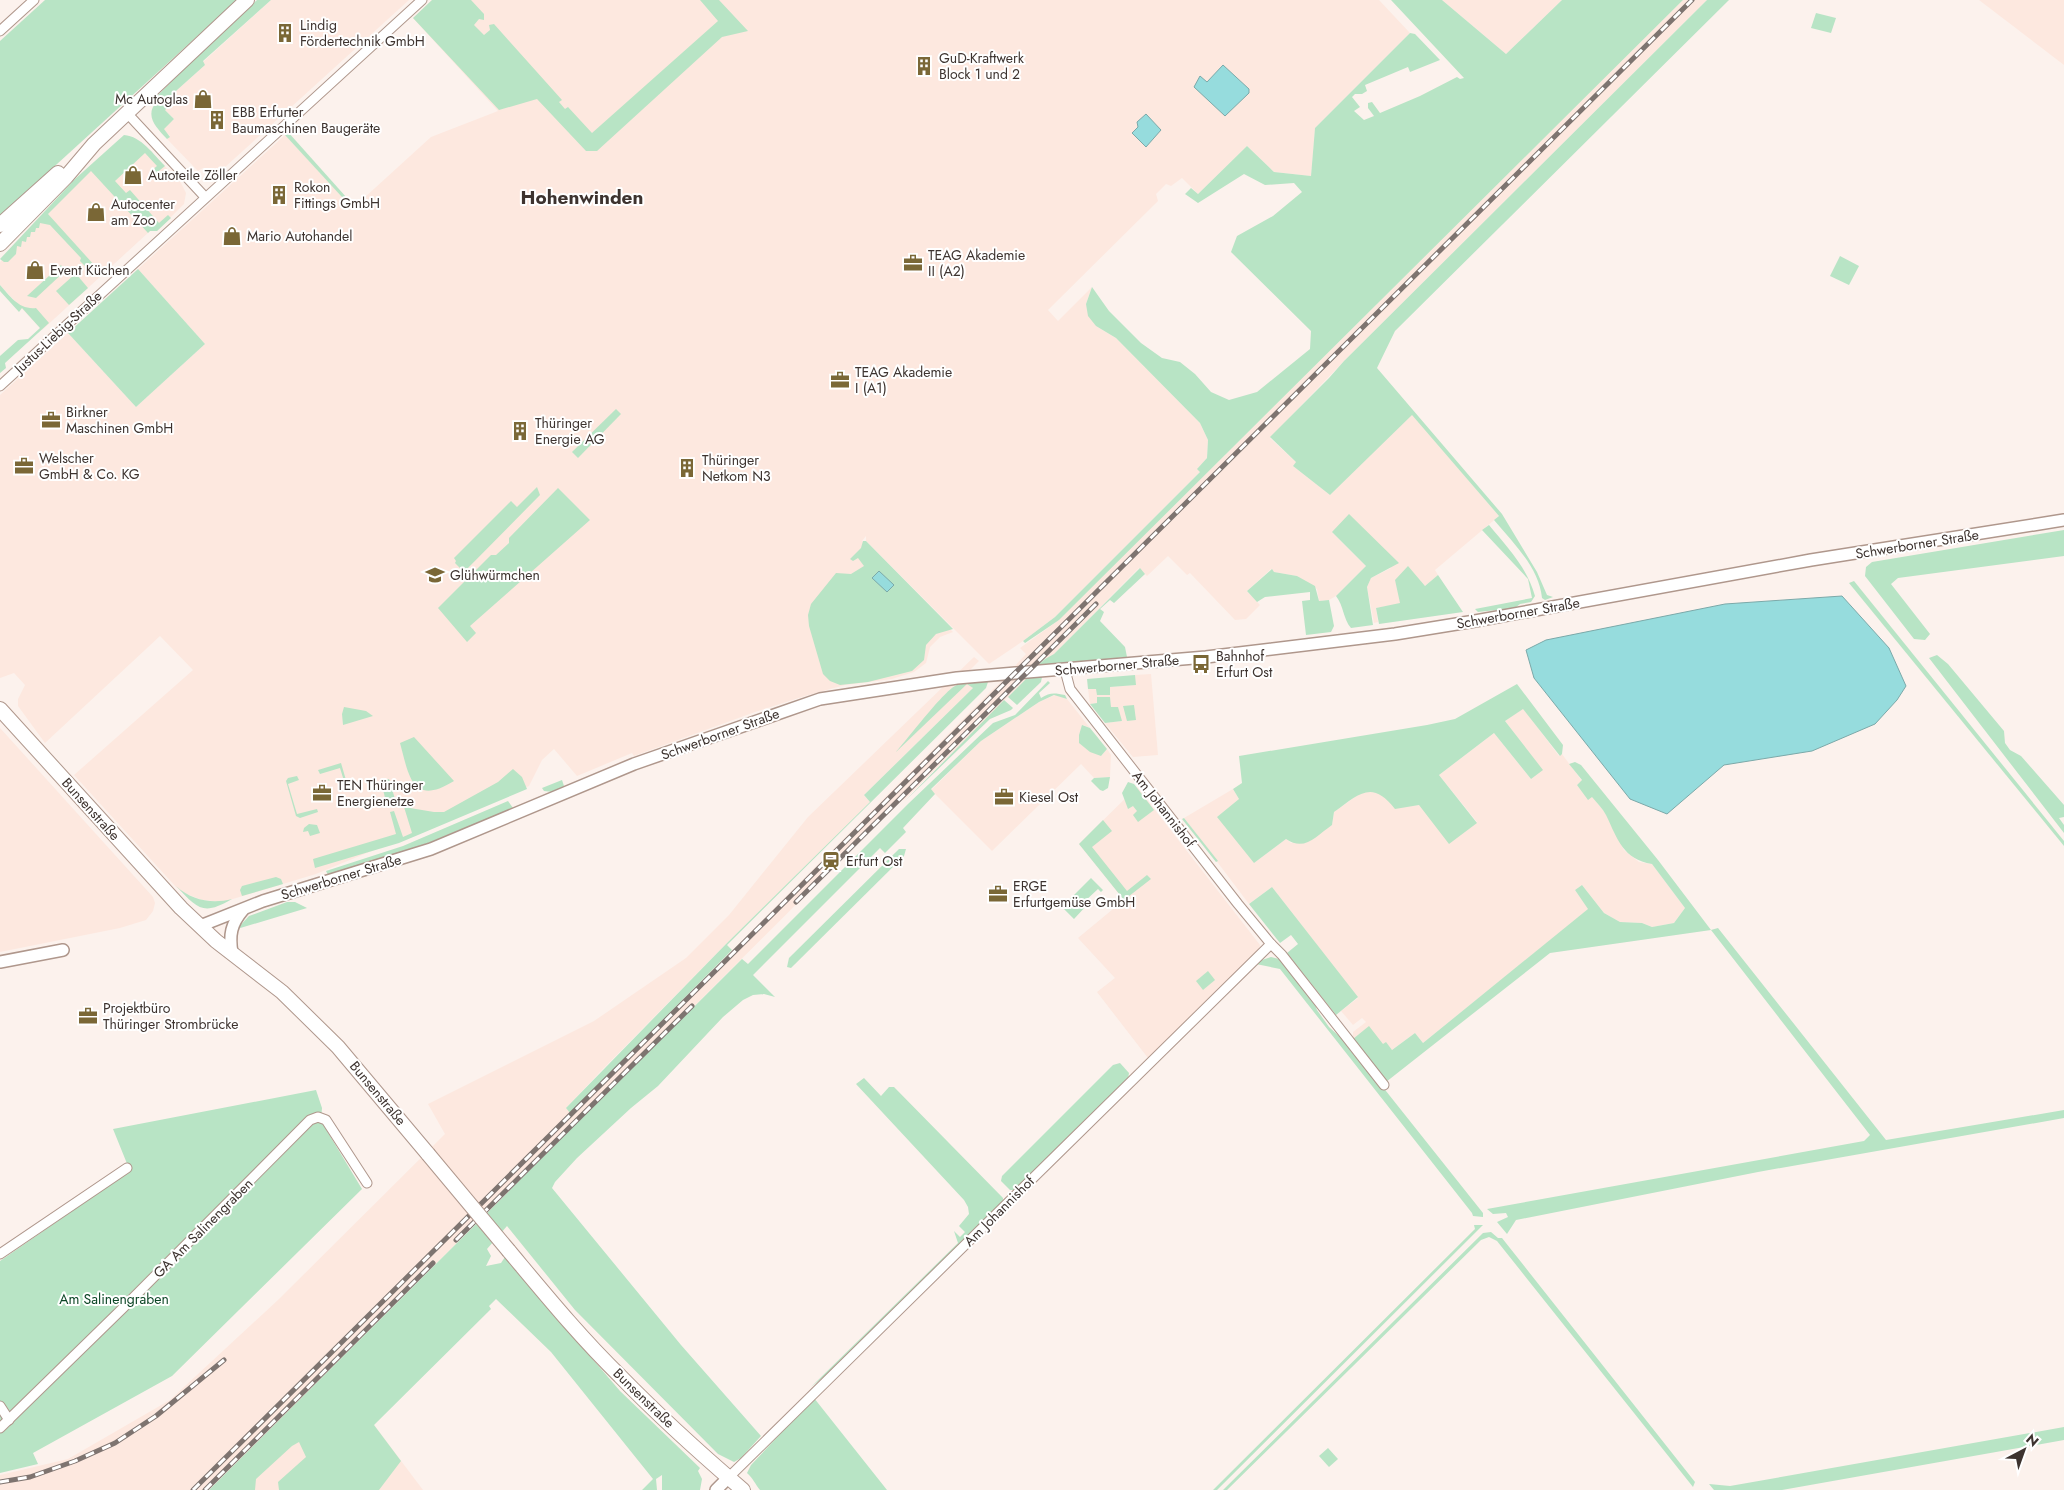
<svg xmlns="http://www.w3.org/2000/svg" width="2064" height="1490" font-family="Jost,sans-serif">
<rect width="100%" height="100%" fill="#fcf2ed"/>
<g fill="#fde8df">
<polygon points="271,0 409,0 213,178 203,168 198,171 167,139 170,136 163,129 174,119 165,110 167,99 205,65 203,62"/>
<polygon points="432,0 1379,0 1410,33 1315,128 1311,176 1274,172 1247,146 1198,194 1182,178 1171,186 1166,184 1156,194 1158,201 1155,204 1048,310 1058,321 1092,287 1086,304 1096,326 1116,338 1200,423 1208,440 1207,458 1198,468 1200,472 1055,617 1023,641 989,664 866,541 866,536 862,541 953,632 940,637 930,647 926,663 914,672 892,679 845,685 805,696 755,712 634,756 632,753 577,776 554,749 542,760 529,786 316,874 223,902 202,900 184,893 176,887 74,775 193,670 160,636 45,743 18,706 18,699 25,685 14,673 0,678 0,395 68,333 136,407 205,344 138,269 285,135 353,208 431,137 498,111 413,18"/>
<polygon points="1442,0 1562,0 1506,54"/>
<polygon points="1683,0 1707,0 1344,361 1270,438 1296,462 1293,466 1330,495 1412,414 1499,516 1435,570 1438,575 1425,586 1408,567 1400,604 1376,608 1378,622 1374,623 1367,587 1371,578 1391,568 1332,532 1366,566 1336,596 1329,600 1319,601 1317,589 1297,576 1274,572 1271,569 1247,591 1260,605 1246,619 1235,620 1190,573 1187,575 1168,556 1147,576 1139,568 1054,654 1045,659 1037,666 1014,667 1026,654 1020,648 1059,620"/>
<polygon points="1979,0 2064,0 2064,65"/>
<polygon points="132,137 147,148 181,183 186,193 184,204 157,231 150,231 42,330 0,285 0,262 123,138"/>
<polygon points="974,657 979,661 944,696 901,747 967,683 973,688 864,795 870,802 726,944 600,1072 566,1108 570,1113 993,689 1006,678 1028,677 904,800 902,799 209,1490 0,1490 0,1475 68,1459 170,1400 278,1300 445,1134 428,1104 594,1021 686,958 729,915 808,817"/>
<polygon points="1151,674 1158,755 1133,757 1105,723 1122,721 1111,707 1110,698 1097,698 1097,703 1090,704 1088,689 1096,689 1110,694 1110,687 1135,685 1135,675"/>
<polygon points="1055,695 1067,699 1090,728 1083,725 1101,756 1107,749 1111,755 1110,777 1094,778 1081,764 992,851 931,790 981,741 1039,702"/>
<polygon points="1523,708 1559,756 1562,754 1582,781 1577,785 1592,796 1606,814 1624,850 1639,862 1652,864 1685,908 1674,923 1652,927 1642,923 1620,922 1604,913 1582,885 1575,890 1589,909 1423,1043 1415,1033 1392,1050 1383,1044 1353,1039 1353,1032 1366,1022 1362,1018 1353,1025 1341,1011 1358,998 1272,887 1249,904 1184,818 1233,789 1239,799 1254,863 1286,839 1291,843 1332,825 1334,812 1362,792 1375,791 1386,797 1395,808 1419,805 1477,822 1439,775 1494,733 1531,779 1542,770 1505,721"/>
<polygon points="0,728 153,897 155,903 153,911 146,920 120,928 0,952"/>
<polygon points="1137,787 1260,945 1259,950 1148,1058 1097,992 1115,978 1078,938 1124,900 1079,844"/>
<polygon points="374,1425 423,1490 239,1490 303,1427"/>
</g>
<g fill="#b8e4c5">
<polygon points="45,0 237,0 0,216 0,41"/>
<path d="M257,0H271L203,61L205,65L167,99L171,104L165,110L174,119L164,129L170,137L167,139C156,127 144,116 157,101L155,98L201,52Z"/>
<polygon points="432,0 471,0 484,14 484,20 479,19 474,25 484,35 490,30 489,25 494,24 562,100 559,102 565,109 568,107 592,133 718,21 700,0 719,0 748,31 722,37 597,151 586,151 537,99 499,110 413,18"/>
<polygon points="1391,0 1442,0 1506,54 1562,0 1683,0 1059,620 1025,643 1023,641 1055,617 1200,472 1197,469 1207,458 1208,440 1200,423 1116,338 1096,326 1088,316 1086,304 1092,287 1109,311 1141,343 1162,358 1180,362 1195,374 1211,392 1229,400 1257,392 1310,349 1311,331 1231,252 1237,236 1273,216 1302,192 1294,183 1265,185 1244,174 1198,203 1185,194 1191,188 1198,194 1247,146 1274,172 1311,176 1315,128 1410,33 1415,34 1440,60 1410,72 1408,67 1365,85 1367,91 1362,94 1355,94 1352,97 1360,107 1354,111 1364,120 1374,116 1368,108 1368,103 1372,102 1380,113 1420,96 1457,77 1460,79 1464,78"/>
<path d="M1707,0H1729L1395,331L1377,368L1502,514L1537,572L1547,595L1553,597L1545,600L1542,598C1539,567 1513,543 1494,520L1499,516L1412,415L1330,495L1293,466L1296,462L1270,437L1329,378L1344,361Z"/>
<polygon points="1816,13 1836,18 1831,33 1811,28"/>
<polygon points="288,132 355,207 353,209 285,135"/>
<path d="M124,135C141,136 154,155 165,166L155,174L152,170L157,166L145,153L115,181L126,193L130,190L159,223L168,215L171,218L157,231H150L148,233L91,171L48,214L95,266L90,271L80,261L81,258L50,225L40,223L39,228H36L35,232H31L30,237H27L26,242L22,241L21,247L17,246L16,254L8,262H4L0,259L75,179Z"/>
<polygon points="1840,256 1859,266 1849,285 1830,276"/>
<polygon points="61,265 65,271 36,298 27,296"/>
<polygon points="138,269 205,344 136,407 68,333"/>
<polygon points="74,275 77,275 88,288 69,305 56,291"/>
<path d="M0,285C10,296 19,310 36,308L49,323L5,363L6,368L0,373V356L18,340L28,339L40,328L22,308L19,312L0,291Z"/>
<polygon points="616,409 621,414 578,458 572,452"/>
<polygon points="537,487 540,495 464,572 455,563 456,561 454,558 511,501 517,507"/>
<polygon points="558,488 590,520 470,626 476,633 467,642 438,608 491,555 496,555 509,543 509,538"/>
<path d="M1349,514L1399,563L1371,578L1367,587L1373,625L1351,628C1343,619 1344,606 1336,596L1366,566L1332,532Z"/>
<path d="M1489,525C1507,547 1527,567 1535,596L1531,602L1520,604L1515,608L1478,612L1475,609L1532,598L1528,579L1482,530Z"/>
<polygon points="2064,530 2064,556 1898,578 1891,584 1930,634 1925,640 1914,639 1865,576 1866,567 1872,562"/>
<polygon points="863,541 866,541 953,629 936,634 926,645 924,660 912,671 868,682 840,685 830,681 823,674 809,626 808,615 811,604 836,573 851,574 864,566 858,558 853,561 850,559 861,548"/>
<polygon points="1408,566 1425,586 1438,575 1463,612 1379,624 1376,608 1400,603 1395,580"/>
<polygon points="1140,568 1145,574 1114,603 1110,600 1100,609 1104,612 1100,621 1125,647 1127,657 1037,666 1045,659 1054,654"/>
<polygon points="1272,569 1274,572 1297,576 1315,586 1319,601 1329,600 1334,626 1331,632 1306,635 1302,601 1310,600 1310,592 1265,597 1257,602 1247,591"/>
<polygon points="1854,581 2064,841 2064,846 1849,583"/>
<polygon points="1937,655 1948,664 2004,731 2005,743 2010,750 2021,756 2064,805 2064,817 2059,818 2064,825 2064,833 1929,658"/>
<polygon points="1135,675 1136,685 1110,687 1110,695 1097,695 1096,689 1088,689 1087,679"/>
<polygon points="1028,677 1042,677 1041,682 1017,705 1008,697"/>
<path d="M1048,681L1050,683L1039,693L1041,698C1050,692 1055,693 1065,695L1067,699L1054,695L1039,702L981,741L931,789L935,794L903,828L906,832L885,853L880,848L753,975L775,997L764,994L753,995L743,1000L723,1017L658,1086L631,1108L577,1158L555,1182L552,1188L681,1345L761,1436L741,1458L734,1462L718,1454L575,1310L507,1226L487,1249L491,1256L486,1266L501,1263L505,1257L620,1391L700,1468L698,1471L702,1479L700,1490H662V1475L656,1479L657,1490H642L653,1479L551,1352L496,1299L489,1306L491,1309L374,1425L401,1461L379,1490H279L278,1482L306,1457L299,1442L292,1446L256,1479L255,1490H209L742,959L748,964L908,804L993,723L1015,715Z"/>
<path d="M988,682L986,688L727,945L732,950L570,1113L566,1108L726,944L870,802L864,795L973,688L967,684L896,752C906,741 946,688 957,685C966,682 978,683 988,682Z"/>
<path d="M1517,684L1563,745L1562,754L1560,756L1523,709L1505,721L1543,770L1531,779L1494,733L1439,775L1477,823L1449,844L1419,805L1395,809C1372,779 1359,794 1334,812L1332,825C1316,836 1305,852 1286,839L1254,863L1217,817L1239,799L1233,789L1242,783L1239,756L1427,725L1455,719Z"/>
<polygon points="1097,697 1110,697 1111,707 1118,707 1122,721 1105,723 1090,704 1097,703"/>
<polygon points="1004,700 1013,708 1011,710 990,719 905,801"/>
<polygon points="1134,705 1136,720 1127,721 1123,706"/>
<polygon points="344,707 366,711 373,716 343,725 342,714"/>
<polygon points="1082,725 1090,728 1107,749 1101,756 1090,752 1079,743 1079,735"/>
<path d="M414,737L454,781C412,807 409,776 400,743Z"/>
<path d="M1575,762L1581,765L1658,860L1711,930L1718,928L1886,1140L2064,1110V1118L1758,1172L1516,1220L1507,1234L1497,1222L1508,1217L1506,1213L1493,1214L1487,1209L1864,1141L1870,1135L1711,930L1550,953L1386,1082L1353,1039L1369,1026L1383,1044L1386,1042L1392,1050L1415,1033L1423,1043L1588,909L1575,890L1582,885L1604,913L1620,922L1642,923L1652,927L1674,923L1685,908L1652,864C1623,859 1618,840 1606,815C1603,809 1597,803 1592,797L1588,800L1577,785L1582,780L1569,764Z"/>
<polygon points="341,763 346,780 344,781 340,768 320,774 318,770"/>
<polygon points="513,769 522,777 527,789 399,843 315,868 313,859 396,834 390,812 394,811 403,837 412,833 404,807 434,812 444,812 498,782"/>
<polygon points="297,776 299,780 288,784 297,814 317,809 318,812 300,818 296,816 286,781 288,778"/>
<polygon points="1110,777 1108,788 1103,791 1100,790 1091,781 1094,778"/>
<polygon points="389,779 395,799 386,802 381,781"/>
<polygon points="562,780 564,786 553,792 544,791 542,788"/>
<polygon points="1128,782 1134,784 1154,810 1138,822 1133,815 1137,811 1133,806 1128,809 1122,793"/>
<polygon points="508,801 513,808 428,843 328,875 326,871 403,846"/>
<polygon points="1184,818 1218,861 1216,862 1182,819"/>
<polygon points="1103,820 1112,831 1092,847 1127,891 1147,875 1151,879 1124,900 1079,844"/>
<polygon points="309,824 317,825 320,833 310,836 308,831 303,832 304,828"/>
<polygon points="899,849 906,849 904,856 791,968 787,967 789,958"/>
<polygon points="276,877 281,879 283,884 242,896 240,890 242,886"/>
<polygon points="1091,878 1103,890 1101,892 1098,889 1084,902 1087,905 1074,919 1062,907"/>
<path d="M176,886C192,901 213,904 232,899C203,916 198,909 176,886Z"/>
<polygon points="1272,887 1358,997 1336,1015 1287,953 1298,944 1291,935 1280,943 1249,904"/>
<polygon points="287,902 295,902 307,908 237,929 249,916"/>
<polygon points="1271,957 1279,959 1312,997 1317,1010 1329,1027 1351,1047 1483,1213 1483,1217 1473,1216 1472,1213 1280,969 1256,964 1262,960"/>
<polygon points="1208,971 1215,980 1203,990 1196,981"/>
<polygon points="1120,1063 1129,1073 1128,1079 1017,1190 1010,1190 1001,1181 1002,1176 1113,1065"/>
<polygon points="864,1078 881,1096 889,1087 894,1087 1003,1198 1003,1204 837,1366 811,1387 958,1243 954,1231 960,1237 965,1232 959,1226 969,1214 968,1207 964,1200 856,1084"/>
<polygon points="316,1090 322,1108 321,1121 362,1189 172,1376 33,1453 38,1464 0,1473 0,1261 130,1171 113,1129"/>
<polygon points="1474,1225 1483,1225 1217,1490 1213,1490 1475,1229"/>
<polygon points="1491,1232 1498,1238 1502,1238 1695,1482 1693,1487 1497,1241 1489,1237 1481,1240 1227,1490 1223,1490 1483,1233"/>
<path d="M814,1398L887,1490H760C755,1484 753,1478 747,1473L751,1465Z"/>
<polygon points="2064,1427 2064,1440 1782,1490 1714,1490 1709,1484 1730,1486"/>
<polygon points="1328,1448 1338,1459 1329,1467 1319,1456"/>
</g>
<g fill="#96dcdd" stroke="#7ba9a9">
<polygon points="1223,65 1249,89 1249,93 1225,116 1194,87 1200,76 1207,82"/>
<polygon points="1146,114 1161,130 1146,147 1132,133 1138,127 1137,122"/>
<polygon points="879,571 894,585 887,592 872,578"/>
<polygon points="1842,596 1889,648 1906,686 1897,700 1875,724 1812,751 1724,765 1667,814 1630,799 1534,678 1526,650 1546,640 1725,604"/>
</g>
<g fill="none" stroke-linecap="round" stroke-linejoin="round">
<g stroke="#af978c" stroke-width="11">
<g id="minor">
<polyline points="0,31 34,0"/>
<polyline points="126,112 205,197"/>
<polyline points="0,386 422,0"/>
<polyline points="1065,670 1070,689 1238,904 1271,944 1282,955 1384,1085"/>
<polyline points="0,1254 127,1168"/>
<polyline points="0,1406 9,1420"/>
<polyline points="0,1428 123,1308 310,1120 318,1117 326,1120 367,1183"/>
<polyline points="728,1478 1271,944"/>
</g>
</g>
<g stroke="#af978c" stroke-width="14">
<g id="tertiary">
<polyline points="200,926 263,901 431,849 634,764 820,699 957,678 1206,657 1395,634 1475,621 1811,560 2064,520"/>
<path d="M232,953C229,935 231,924 243,910"/>
<polyline points="0,962 63,950"/>
<polyline points="716,1490 728,1478"/>
</g>
</g>
<g stroke="#af978c" stroke-width="16">
<g id="secondary">
<polyline points="0,225 58,173"/>
<polyline points="0,244 66,177 94,144 247,0"/>
<polyline points="0,709 181,908 216,941 282,992 338,1047 428,1154"/>
<path d="M509,1251C545,1294 580,1337 620,1376C659,1416 701,1454 743,1490"/>
</g>
</g>
<use href="#minor" stroke="#fff" stroke-width="9"/>
<use href="#tertiary" stroke="#fff" stroke-width="11"/>
<use href="#secondary" stroke="#fff" stroke-width="14"/>
<g stroke="#7e7470" stroke-width="5">
<g id="rail">
<polyline points="796,902 1096,604"/>
<polyline points="456,1240 692,1006"/>
<polyline points="0,1482 30,1477 75,1461 115,1443 156,1416 224,1360"/>
<polyline points="193,1490 1692,0"/>
<polyline points="205,1490 433,1263"/>
</g>
</g>
<use href="#rail" stroke="#fff" stroke-width="3" stroke-dasharray="9" stroke-linecap="butt"/>
<g stroke="#af978c" stroke-width="16" stroke-linecap="butt">
<polyline id="secondary-bridge" points="428,1154 509,1251"/>
</g>
<use href="#secondary-bridge" stroke="#fff" stroke-width="14"/>
</g>
<defs>
<g id="building-bare" transform="scale(1.5)"><path d="M-4-6H4V6H1V3H-1V6H-4ZM-2.5-4.3h1.7v1.8h-1.7ZM.8-4.3h1.7v1.8H.8ZM-2.5-1h1.7V.8h-1.7ZM.8-1h1.7V.8H.8Z" fill="#7a6736" stroke="#fff" stroke-width="2.5" paint-order="stroke"/></g>
<g id="shop-bare" transform="scale(1.5)"><path d="M-5-2.5h2.3a2.7 3.5 0 0 1 5.4 0H5L5.5 6h-11ZM-1.5-2.5h3a1.5 2.3 0 0 0-3 0Z" fill="#7a6736" stroke="#fff" stroke-width="2.5" paint-order="stroke"/></g>
<g id="office-bare" transform="scale(1.5)"><path d="M-6-3h4V-5.5h4V-3h4V5H-6ZM-1-4.5V-3h2v-1.5ZM-6 0V1H6V0Z" fill="#7a6736" stroke="#fff" stroke-width="2.5" paint-order="stroke"/></g>
<g id="school-bare" transform="scale(1.5)"><path d="M0-5L7-2L0 1L-7-2ZM-4 1L0 2.5L4 1V4Q0 6-4 4Z" fill="#7a6736" stroke="#fff" stroke-width="2.5" paint-order="stroke"/></g>
<g id="bus-bare" transform="scale(1.5)"><path d="M-5-6H5V4H4V6H2V4H-2V6H-4V4H-5ZM-3.5-4V0h7V-4ZM-3.5 1.2v1.5H-2V1.2ZM2 1.2v1.5H3.5V1.2Z" fill="#7a6736" stroke="#fff" stroke-width="2.5" paint-order="stroke"/></g>
<g id="station-bare" transform="scale(1.5)"><path d="M-3-6H3Q5-6 5-4V2Q5 4 3 4L4.5 6H3L1.5 4h-3L-3 6H-4.5L-3 4Q-5 4-5 2V-4Q-5-6-3-6ZM-3.5-4v3h7v-3ZM-3.5 1v1.5H-2V1ZM2 1v1.5H3.5V1Z" fill="#7a6736" stroke="#fff" stroke-width="2.5" paint-order="stroke"/></g>
</defs>
<g fill-rule="evenodd">
<use href="#building-bare" x="285" y="33"/>
<use href="#building-bare" x="924" y="66"/>
<use href="#shop-bare" x="203" y="99"/>
<use href="#building-bare" x="217" y="120"/>
<use href="#shop-bare" x="133" y="175"/>
<use href="#building-bare" x="279" y="195"/>
<use href="#shop-bare" x="96" y="212"/>
<use href="#shop-bare" x="232" y="236"/>
<use href="#office-bare" x="913" y="263"/>
<use href="#shop-bare" x="35" y="270"/>
<use href="#office-bare" x="840" y="380"/>
<use href="#office-bare" x="51" y="420"/>
<use href="#building-bare" x="520" y="431"/>
<use href="#office-bare" x="24" y="466"/>
<use href="#building-bare" x="687" y="468"/>
<use href="#school-bare" x="435" y="575"/>
<use href="#bus-bare" x="1201" y="664"/>
<use href="#office-bare" x="322" y="793"/>
<use href="#office-bare" x="1004" y="797"/>
<use href="#station-bare" x="831" y="861"/>
<use href="#office-bare" x="998" y="894"/>
<use href="#office-bare" x="88" y="1016"/>
</g>
<g text-anchor="middle" stroke-width="4" stroke-linejoin="round" paint-order="stroke">
<g font-size="14" fill="#3d332f" stroke="#fff" text-anchor="start">
<text x="300" y="30">Lindig<tspan x="300" dy="16">Fördertechnik GmbH</tspan></text>
<text x="939" y="63">GuD-Kraftwerk<tspan x="939" dy="16">Block 1 und 2</tspan></text>
<text x="188" y="104" text-anchor="end">Mc Autoglas</text>
<text x="232" y="117">EBB Erfurter<tspan x="232" dy="16">Baumaschinen Baugeräte</tspan></text>
<text x="148" y="180">Autoteile Zöller</text>
<text x="294" y="192">Rokon<tspan x="294" dy="16">Fittings GmbH</tspan></text>
<text x="111" y="209">Autocenter<tspan x="111" dy="16">am Zoo</tspan></text>
<text x="247" y="241">Mario Autohandel</text>
<text x="928" y="260">TEAG Akademie<tspan x="928" dy="16">II (A2)</tspan></text>
<text x="50" y="275">Event Küchen</text>
<text x="855" y="377">TEAG Akademie<tspan x="855" dy="16">I (A1)</tspan></text>
<text x="66" y="417">Birkner<tspan x="66" dy="16">Maschinen GmbH</tspan></text>
<text x="535" y="428">Thüringer<tspan x="535" dy="16">Energie AG</tspan></text>
<text x="39" y="463">Welscher<tspan x="39" dy="16">GmbH &amp; Co. KG</tspan></text>
<text x="702" y="465">Thüringer<tspan x="702" dy="16">Netkom N3</tspan></text>
<text x="450" y="580">Glühwürmchen</text>
<text x="1216" y="661">Bahnhof<tspan x="1216" dy="16">Erfurt Ost</tspan></text>
<text x="337" y="790">TEN Thüringer<tspan x="337" dy="16">Energienetze</tspan></text>
<text x="1019" y="802">Kiesel Ost</text>
<text x="846" y="866">Erfurt Ost</text>
<text x="1013" y="891">ERGE<tspan x="1013" dy="16">Erfurtgemüse GmbH</tspan></text>
<text x="103" y="1013">Projektbüro<tspan x="103" dy="16">Thüringer Strombrücke</tspan></text>
</g>
<g font-size="14" fill="#3d332f" stroke="#fff">
<text transform="translate(58 332) rotate(-43)" y="5">Justus-Liebig-Straße</text>
<text transform="translate(1917 544) rotate(-9)" y="5">Schwerborner Straße</text>
<text transform="translate(1518 613) rotate(-10)" y="5">Schwerborner Straße</text>
<text transform="translate(1117 665) rotate(-5)" y="5">Schwerborner Straße</text>
<text transform="translate(720 734) rotate(-20)" y="5">Schwerborner Straße</text>
<text transform="translate(91 809) rotate(48)" y="5">Bunsenstraße</text>
<text transform="translate(1164 809) rotate(52)" y="5">Am Johannishof</text>
<text transform="translate(341 877) rotate(-17)" y="5">Schwerborner Straße</text>
<text transform="translate(378 1093) rotate(50)" y="5">Bunsenstraße</text>
<text transform="translate(999 1211) rotate(-45)" y="5">Am Johannishof</text>
<text transform="translate(203 1228) rotate(-45)" y="5">GA Am Salinengraben</text>
<text transform="translate(644 1398) rotate(44)" y="5">Bunsenstraße</text>
</g>
<g font-size="14" fill="#0c4626" stroke="#fff">
<text x="114" y="1304">Am Salinengraben</text>
</g>
<g font-size="19" font-weight="bold" fill="#3d332f" stroke="#fff">
<text x="582" y="204">Hohenwinden</text>
</g>
</g>
<g transform="translate(2024 1450) rotate(41)" stroke="#ffffff" stroke-width="4" paint-order="stroke">
<path d="M0-4L9 19L0 12L-9 19Z" fill="#3d332f"/>
<text y="-8" font-size="14" font-weight="bold" text-anchor="middle" fill="#3d332f">N</text>
</g>
</svg>
